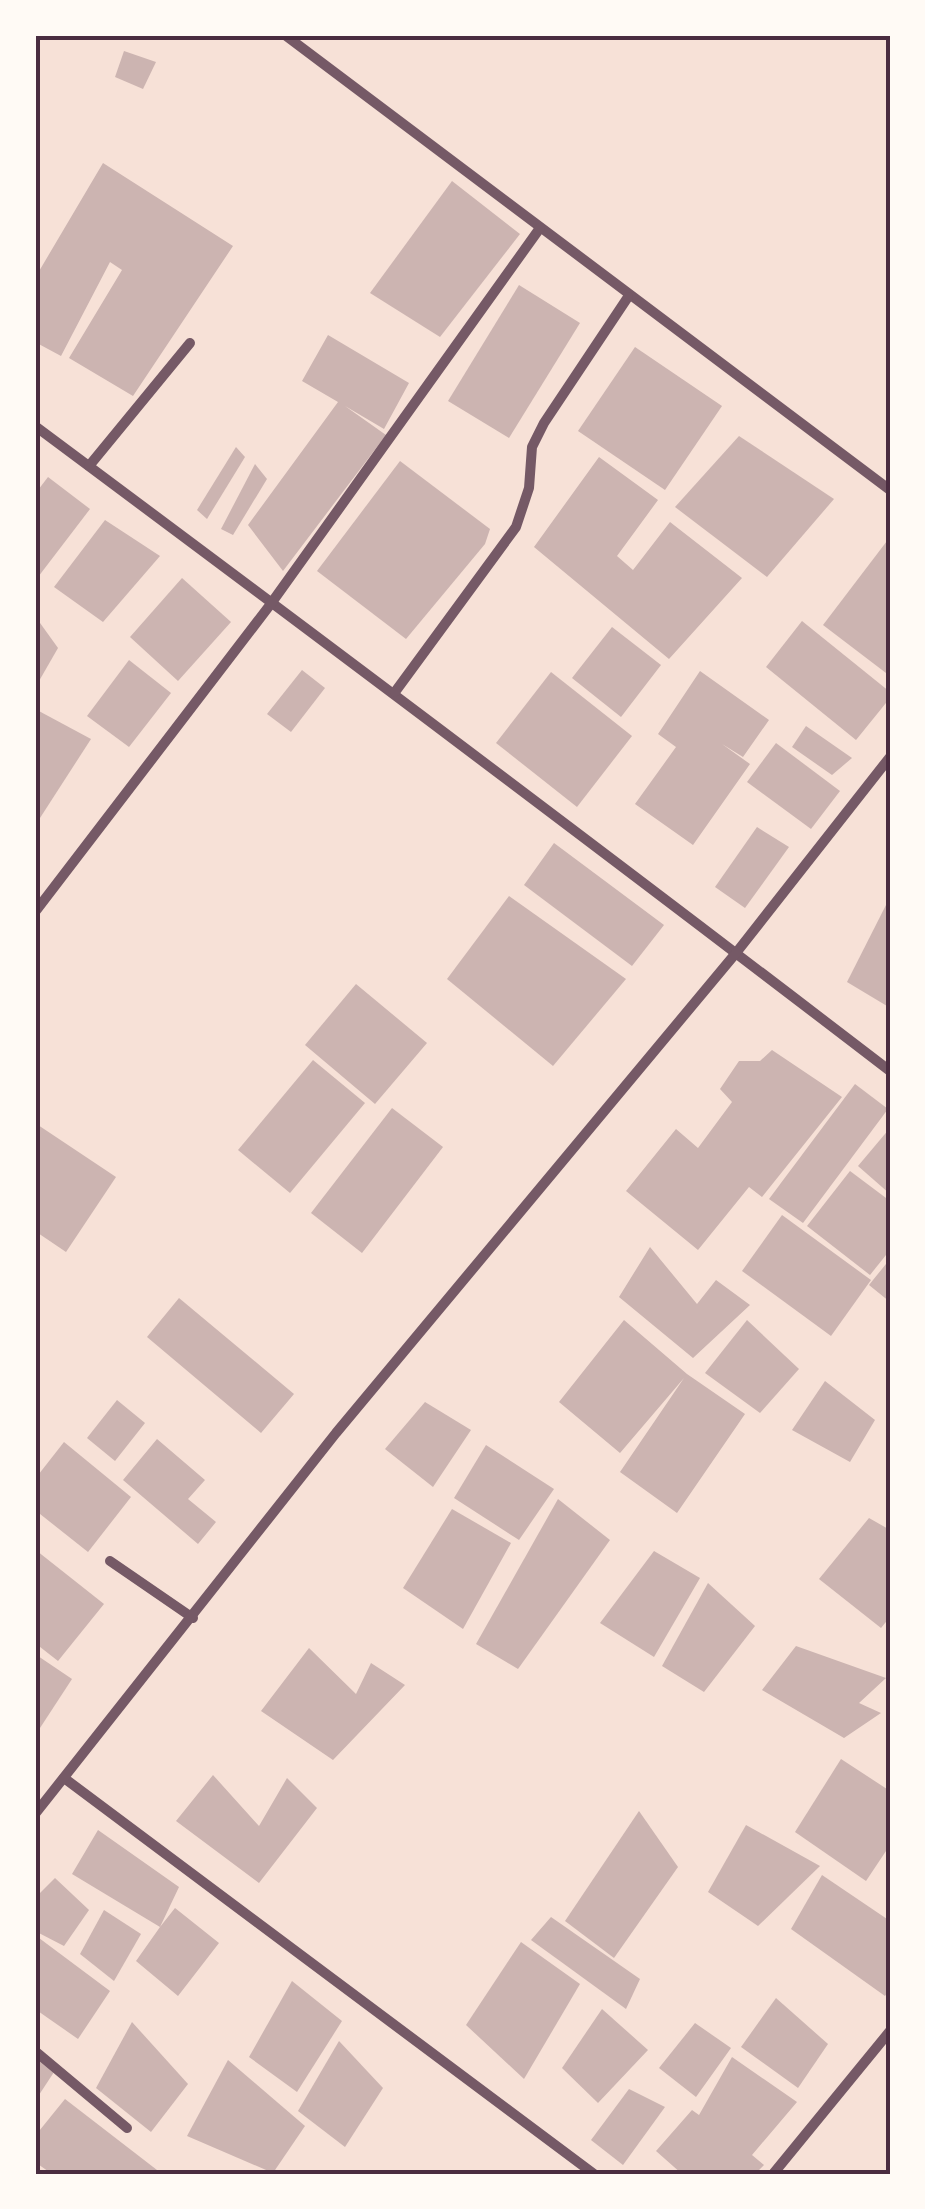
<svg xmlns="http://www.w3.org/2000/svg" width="925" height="2209" font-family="Quicksand,sans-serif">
<rect width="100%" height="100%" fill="#f7e1d7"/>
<g fill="#ccb4b1">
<polygon points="124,51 156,62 143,89 115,77"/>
<polygon points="103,163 233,246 133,396 69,358 122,270 110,262 61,356 35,342 35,278"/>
<polygon points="452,181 520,234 440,337 370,293"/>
<polygon points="519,285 580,323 509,438 448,401"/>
<polygon points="328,335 409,383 384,429 345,406 386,435 283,571 248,525 338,402 302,381"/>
<polygon points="635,347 722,406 665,490 578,431"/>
<polygon points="739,436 834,499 767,577 675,507"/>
<polygon points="236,447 245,457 207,519 197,510"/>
<polygon points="599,457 658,500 617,556 633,570 670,522 742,578 669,659 534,547"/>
<polygon points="400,461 490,529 485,544 406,639 317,571"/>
<polygon points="255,464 267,479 233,535 221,529"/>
<polygon points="48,477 90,509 35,581 35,494"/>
<polygon points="105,520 160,556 103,622 54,587"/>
<polygon points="890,537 890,669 886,673 823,625"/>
<polygon points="182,578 231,622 178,681 130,637"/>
<polygon points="35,616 58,648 35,688"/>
<polygon points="802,621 890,692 890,698 856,740 766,667"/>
<polygon points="612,627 661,665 621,717 572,678"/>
<polygon points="129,660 171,693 129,747 87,716"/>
<polygon points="302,670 325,688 291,732 267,714"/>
<polygon points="700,671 769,720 743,757 722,744 750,764 693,845 635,804 676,747 658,734"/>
<polygon points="551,672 632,736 577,807 496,743"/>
<polygon points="37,710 91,739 40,818 35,815"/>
<polygon points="806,726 852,758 832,775 792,747"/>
<polygon points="776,743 840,791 811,829 747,782"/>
<polygon points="757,827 789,847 745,908 715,887"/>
<polygon points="554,843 664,925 632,966 524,885"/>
<polygon points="509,896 626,979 553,1066 447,979"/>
<polygon points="886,905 890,906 887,1006 847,982"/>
<polygon points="356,984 427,1043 375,1104 305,1045"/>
<polygon points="772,1050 842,1097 762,1197 749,1187 698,1250 626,1191 676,1129 698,1148 732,1102 720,1089 739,1061 760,1061"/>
<polygon points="313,1060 365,1103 290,1193 238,1150"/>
<polygon points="855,1084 888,1109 803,1223 769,1199"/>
<polygon points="392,1108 443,1147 362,1253 311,1213"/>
<polygon points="35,1123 116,1177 66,1252 35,1231"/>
<polygon points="890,1128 890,1194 858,1166"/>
<polygon points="850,1171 890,1201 890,1250 870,1275 807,1226"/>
<polygon points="782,1215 871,1280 831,1336 742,1271"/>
<polygon points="650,1247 697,1304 716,1280 750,1305 693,1358 619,1297"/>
<polygon points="890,1259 890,1302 869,1285"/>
<polygon points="179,1298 294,1394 261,1433 147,1337"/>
<polygon points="624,1320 687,1374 745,1414 677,1513 620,1472 684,1378 620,1453 559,1402"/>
<polygon points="747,1320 799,1369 760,1413 705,1373"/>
<polygon points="825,1381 875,1420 850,1462 792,1430"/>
<polygon points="117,1400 145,1423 115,1461 87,1438"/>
<polygon points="425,1402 471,1430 433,1487 385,1449"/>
<polygon points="157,1439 205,1480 188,1499 216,1522 198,1544 123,1480"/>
<polygon points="64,1442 131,1497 88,1552 35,1510 35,1479"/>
<polygon points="486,1445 554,1489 519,1540 454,1498"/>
<polygon points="558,1499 610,1540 518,1669 476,1644"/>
<polygon points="452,1509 511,1543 463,1629 403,1588"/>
<polygon points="869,1518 890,1530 890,1617 881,1628 819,1579"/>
<polygon points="37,1551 104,1604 58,1661 35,1643"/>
<polygon points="654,1551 700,1578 654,1657 600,1623"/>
<polygon points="708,1583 755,1626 704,1692 662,1666"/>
<polygon points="796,1646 886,1678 859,1703 881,1713 844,1738 762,1690"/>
<polygon points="309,1648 356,1694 371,1663 405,1685 333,1760 261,1711"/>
<polygon points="35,1654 72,1679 40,1728 35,1725"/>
<polygon points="841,1759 890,1791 890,1845 866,1881 795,1832"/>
<polygon points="213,1775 259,1826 287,1778 317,1808 259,1883 176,1821"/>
<polygon points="639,1811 678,1867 614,1958 565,1921"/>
<polygon points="746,1825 820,1866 758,1926 708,1892"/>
<polygon points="98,1830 179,1887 160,1927 175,1908 219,1943 178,1996 136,1961 160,1927 72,1874"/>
<polygon points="822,1875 890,1921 890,1989 885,1996 791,1929"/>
<polygon points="55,1878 89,1910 64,1946 35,1931 35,1898"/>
<polygon points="104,1910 141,1934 114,1981 80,1954"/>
<polygon points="551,1917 640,1979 626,2009 531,1940"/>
<polygon points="35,1935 110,1991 78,2039 35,2009"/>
<polygon points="521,1942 580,1984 524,2079 466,2025"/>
<polygon points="292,1981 342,2021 297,2092 249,2057"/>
<polygon points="776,1998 828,2044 798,2088 741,2047"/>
<polygon points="602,2009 648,2050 598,2103 562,2068"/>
<polygon points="132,2022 188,2084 151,2132 96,2088"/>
<polygon points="695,2023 731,2048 696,2097 659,2068"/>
<polygon points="339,2041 383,2088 345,2147 298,2111"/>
<polygon points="35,2057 56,2069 35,2101"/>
<polygon points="732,2057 797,2102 752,2155 764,2165 755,2174 682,2174 656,2151 692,2110 699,2115"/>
<polygon points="228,2060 305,2126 273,2173 187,2136"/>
<polygon points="629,2089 665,2107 623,2165 591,2140"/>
<polygon points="65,2099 157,2170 154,2174 52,2174 35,2162 35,2136"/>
</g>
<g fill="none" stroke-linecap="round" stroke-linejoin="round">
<g stroke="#755966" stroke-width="10">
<polyline points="285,35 890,490"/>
<path d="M35,426C321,639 607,854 890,1071"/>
<polyline points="89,466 190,343"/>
<polyline points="395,692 516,527 529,488 532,447 544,423 628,297"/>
<polyline points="35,912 270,605 540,228"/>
<polyline points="110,1561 193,1618"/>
<polyline points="64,1778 594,2174"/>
<polyline points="35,1814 336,1433 736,953 890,757"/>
<polyline points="35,2051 127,2128"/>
<polyline points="773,2174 890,2031"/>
</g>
</g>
<rect width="925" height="2209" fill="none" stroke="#fffaf5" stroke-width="75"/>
<rect x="38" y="38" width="850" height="2134" fill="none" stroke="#4a2c40" stroke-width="4"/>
</svg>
